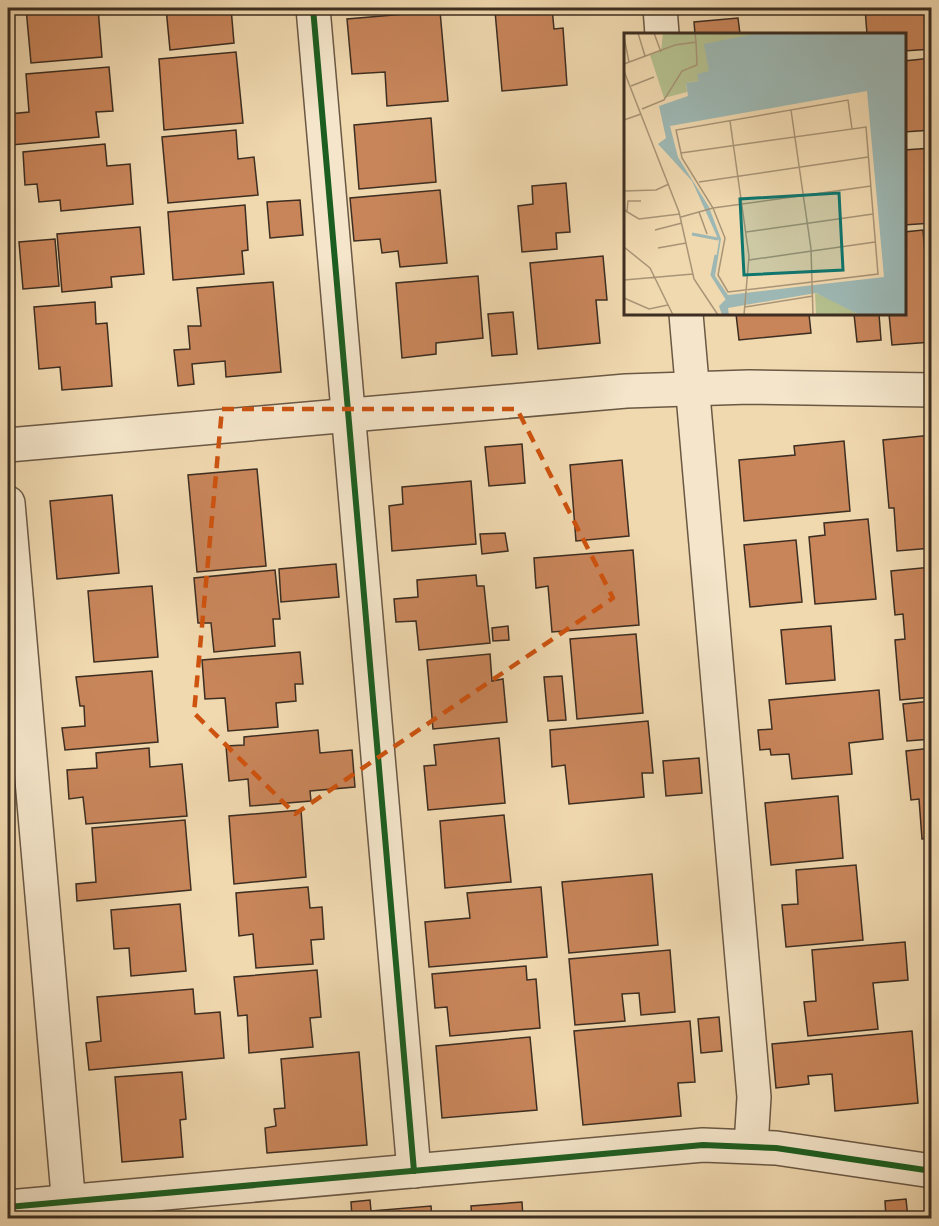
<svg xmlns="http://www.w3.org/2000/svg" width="939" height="1226" font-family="'Libre Bodoni',serif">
<rect width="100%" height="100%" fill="#f0d8af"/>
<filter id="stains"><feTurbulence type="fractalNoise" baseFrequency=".00333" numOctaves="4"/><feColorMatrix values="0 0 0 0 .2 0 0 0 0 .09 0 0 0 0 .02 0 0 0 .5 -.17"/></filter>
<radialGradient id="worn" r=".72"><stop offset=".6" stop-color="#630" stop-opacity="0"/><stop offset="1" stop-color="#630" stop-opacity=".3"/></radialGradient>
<g fill="#c8855a" stroke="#3d2e21" stroke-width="1.5">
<polygon points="26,8 98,8 102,57 31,63"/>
<polygon points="166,8 231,8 234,43 170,50"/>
<polygon points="533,8 552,8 554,29 563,28 567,85 502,91 495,11"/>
<polygon points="865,8 931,8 932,49 904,51 904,34 867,34"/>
<polygon points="440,11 448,101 387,106 385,72 352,74 347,19"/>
<polygon points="738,18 740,34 695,34 694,22"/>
<polygon points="236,52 243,123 164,130 159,59"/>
<polygon points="932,58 932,130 904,132 904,61"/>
<polygon points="109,67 113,111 96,112 99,137 11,145 9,114 29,112 26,74"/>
<polygon points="431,118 436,182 359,189 354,125"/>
<polygon points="236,130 238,159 254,157 258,195 168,203 162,137"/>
<polygon points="105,144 107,166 130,164 133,204 61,211 60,200 39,202 37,184 25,185 23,152"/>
<polygon points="932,148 932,223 904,225 904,150"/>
<polygon points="566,183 570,232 556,233 557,249 522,252 518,206 533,204 532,186"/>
<polygon points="440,190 447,263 400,267 398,251 382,253 380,239 354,241 350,198"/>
<polygon points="300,200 303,235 270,238 267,202"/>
<polygon points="245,205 248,250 242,251 244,274 173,280 168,212"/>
<polygon points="140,227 144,274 111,277 112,287 62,292 57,234"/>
<polygon points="923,230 929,299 932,299 932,342 892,345 889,314 904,314 904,232"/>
<polygon points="55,239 59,286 23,289 19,242"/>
<polygon points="603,256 607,300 596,300 600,343 538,349 530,263"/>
<polygon points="478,276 483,338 436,343 436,354 402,358 396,283"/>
<polygon points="273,282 281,372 226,377 225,361 192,364 194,384 178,386 174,350 190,349 188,326 201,326 197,288"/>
<polygon points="95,302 96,324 107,323 112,386 62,390 60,367 39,369 34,307"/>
<polygon points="513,312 517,354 492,356 488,314"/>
<polygon points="736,314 809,314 811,333 739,340"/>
<polygon points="854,314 879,314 881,340 857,342"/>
<polygon points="932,435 932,548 897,551 894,508 889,508 883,440"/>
<polygon points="844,441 850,511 744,521 739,460 795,455 794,446"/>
<polygon points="522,444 525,483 489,486 485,447"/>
<polygon points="622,460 629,536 576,541 570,465"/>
<polygon points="257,469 266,566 197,572 188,475"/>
<polygon points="471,481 476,544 392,551 389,506 403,504 402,487"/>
<polygon points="112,495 119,573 57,579 50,501"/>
<polygon points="868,519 876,599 815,604 809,537 825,535 824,523"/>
<polygon points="505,533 508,551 482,554 480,534"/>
<polygon points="796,540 802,602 750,607 744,545"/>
<polygon points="633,550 639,625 552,632 548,586 536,588 534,558"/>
<polygon points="336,564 339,597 281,602 279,569"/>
<polygon points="932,567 932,697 900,700 895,640 905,639 903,614 895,615 891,571"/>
<polygon points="275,570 280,619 273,619 275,646 214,652 211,623 198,623 194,578"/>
<polygon points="476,575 477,586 484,586 490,643 419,650 416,621 396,622 394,599 418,597 417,580"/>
<polygon points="152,586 158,657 94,662 88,591"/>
<polygon points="508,626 509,640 493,641 492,628"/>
<polygon points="831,626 835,680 786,684 781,630"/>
<polygon points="636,634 643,713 577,719 570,639"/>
<polygon points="300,652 303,684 295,684 296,701 276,703 278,727 228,731 225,698 205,699 202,660"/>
<polygon points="490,654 492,681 503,679 507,722 433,729 427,660"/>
<polygon points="152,671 158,742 65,750 62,728 85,726 84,706 80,706 76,677"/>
<polygon points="562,676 566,720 548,721 544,677"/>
<polygon points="879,690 883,739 849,743 852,774 792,779 789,754 771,755 770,749 760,750 758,730 772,729 769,700"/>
<polygon points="932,701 932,739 907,741 903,704"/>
<polygon points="648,721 653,773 642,773 644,797 569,804 565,765 552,767 550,730"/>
<polygon points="318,730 320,753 352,750 355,787 310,791 311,801 250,806 248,779 229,781 226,746 244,745 244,737"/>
<polygon points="499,738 505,803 428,810 424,766 436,765 434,745"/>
<polygon points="149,748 150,767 182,764 187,816 86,824 83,797 69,799 67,770 97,768 96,753"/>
<polygon points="932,748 932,838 922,839 919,799 911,800 906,751"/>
<polygon points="699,758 702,793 666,796 663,761"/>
<polygon points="838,796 843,858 771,865 765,803"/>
<polygon points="301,810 306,877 234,884 229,816"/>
<polygon points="504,815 511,882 445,888 440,821"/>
<polygon points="185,820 191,890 77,901 76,884 96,882 92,828"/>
<polygon points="856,865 863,940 786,947 782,905 798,904 796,870"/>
<polygon points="652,874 658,945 569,953 562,882"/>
<polygon points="308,887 310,908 322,907 324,939 311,940 313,964 256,968 253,934 239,936 236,893"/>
<polygon points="541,887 547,957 429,967 425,922 470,918 467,893"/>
<polygon points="180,904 186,971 131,976 129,948 114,949 111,910"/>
<polygon points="8,923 12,977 8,978"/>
<polygon points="905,942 908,980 873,983 878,1029 808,1036 804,1002 816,1001 812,950"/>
<polygon points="670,950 675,1012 641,1015 639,993 622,994 625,1021 575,1025 569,959"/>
<polygon points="526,966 527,980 536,979 540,1028 450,1036 447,1007 435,1008 432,974"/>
<polygon points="317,970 321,1017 310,1018 313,1047 249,1053 247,1015 238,1016 234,977"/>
<polygon points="193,989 195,1014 220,1012 224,1058 89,1070 86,1043 101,1041 97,997"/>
<polygon points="719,1017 722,1051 701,1053 698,1019"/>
<polygon points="690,1021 695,1082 678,1083 681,1116 583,1125 574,1031"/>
<polygon points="912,1031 918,1103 835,1111 832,1074 808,1076 809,1084 776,1088 772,1044"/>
<polygon points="530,1037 537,1110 442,1118 436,1046"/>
<polygon points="359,1052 367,1145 267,1153 265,1128 276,1126 274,1109 285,1108 281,1059"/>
<polygon points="182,1072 186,1119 180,1120 183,1157 122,1162 115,1077"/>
<polygon points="906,1199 908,1218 886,1218 885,1201"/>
<polygon points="370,1200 371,1211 431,1206 432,1218 352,1218 351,1202"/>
<polygon points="522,1202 523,1218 472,1218 471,1206"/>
<polygon points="328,1214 329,1218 281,1218"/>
</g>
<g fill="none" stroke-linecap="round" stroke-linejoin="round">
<g stroke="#6a5844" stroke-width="36">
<g id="minor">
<polyline points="313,8 414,1171"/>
<polyline points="660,8 662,34"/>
<polyline points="686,314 754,1097 751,1146"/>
<polyline points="8,445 626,391 749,387 932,390"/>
<polyline points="8,503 70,1218"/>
<polyline points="8,1207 703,1145 776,1148 932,1171"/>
</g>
</g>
<use href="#minor" stroke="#f5e6cb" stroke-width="33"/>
<g stroke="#f5e6cb" stroke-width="10">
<g id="cycleway">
<polyline points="313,8 414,1171"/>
<polyline points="8,1207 703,1145 776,1148 932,1171"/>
</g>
</g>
<use href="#cycleway" stroke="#1b5e20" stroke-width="6"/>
</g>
<path fill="none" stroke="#ce530f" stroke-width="4.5" stroke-dasharray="12 8" stroke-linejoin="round" d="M222,409H517L613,598L295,814L194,713Z"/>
<g transform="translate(624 33)">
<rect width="282" height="282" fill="#f0d8af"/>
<path d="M39,0H137L75,48L62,50L63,59L40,65L26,22L37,18ZM191,260L212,267L235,282H192Z" fill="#b5c08f"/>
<path d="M135,0H282V282H236L192,260L104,275L105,282H98L95,273L103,265L89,243L95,208L68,148L34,111L42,105L35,73L64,63L62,50L75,48L73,41L85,38L80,11ZM243,58L260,244L104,262L91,243L97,206L85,174L54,124L46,93Z" fill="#9db8b4" fill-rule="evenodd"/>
<path fill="none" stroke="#9db8b4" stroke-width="3" d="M68,201L94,206M92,222L88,242L103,266"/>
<path fill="none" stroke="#a89476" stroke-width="1.5" d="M14,0L21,23M30,0L37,19M0,4L5,29M0,31L51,12L72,9L71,0M0,38L55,179L70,246L94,282M7,53L30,44M18,76L40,67L58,38L73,32L72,9M167,77L187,216L189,282M0,87L17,81M106,88L125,223L120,282M57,120L242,94L254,241L104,259L94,242L101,205L89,175L58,125L57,120L52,97L224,67L228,96M75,149L244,124M0,158L32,157L45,151M0,177L15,186L56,181M3,178L4,168H17M75,179L83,201M57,184L89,175L247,153M31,197L58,190M122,199L249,181M0,214L26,235L49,282M34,215L62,210M125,227L251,209M0,247L69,241M0,265L25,276L44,272M121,274L189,263"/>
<path fill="#0f766e" fill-opacity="0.15" stroke="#0f766e" stroke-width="3" d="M215,160L219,237L120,242L116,166Z"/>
<rect width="282" height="282" fill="none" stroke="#3d2e21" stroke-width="3"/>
</g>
<rect width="939" height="1226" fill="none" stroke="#f0d8af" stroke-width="30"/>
<rect x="9" y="9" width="921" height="1208" fill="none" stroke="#3d2e21" stroke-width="3"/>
<rect x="15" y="15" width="909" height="1196" fill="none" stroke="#3d2e21" stroke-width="1.5"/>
<rect width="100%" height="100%" filter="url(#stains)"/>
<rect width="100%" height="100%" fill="url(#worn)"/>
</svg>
